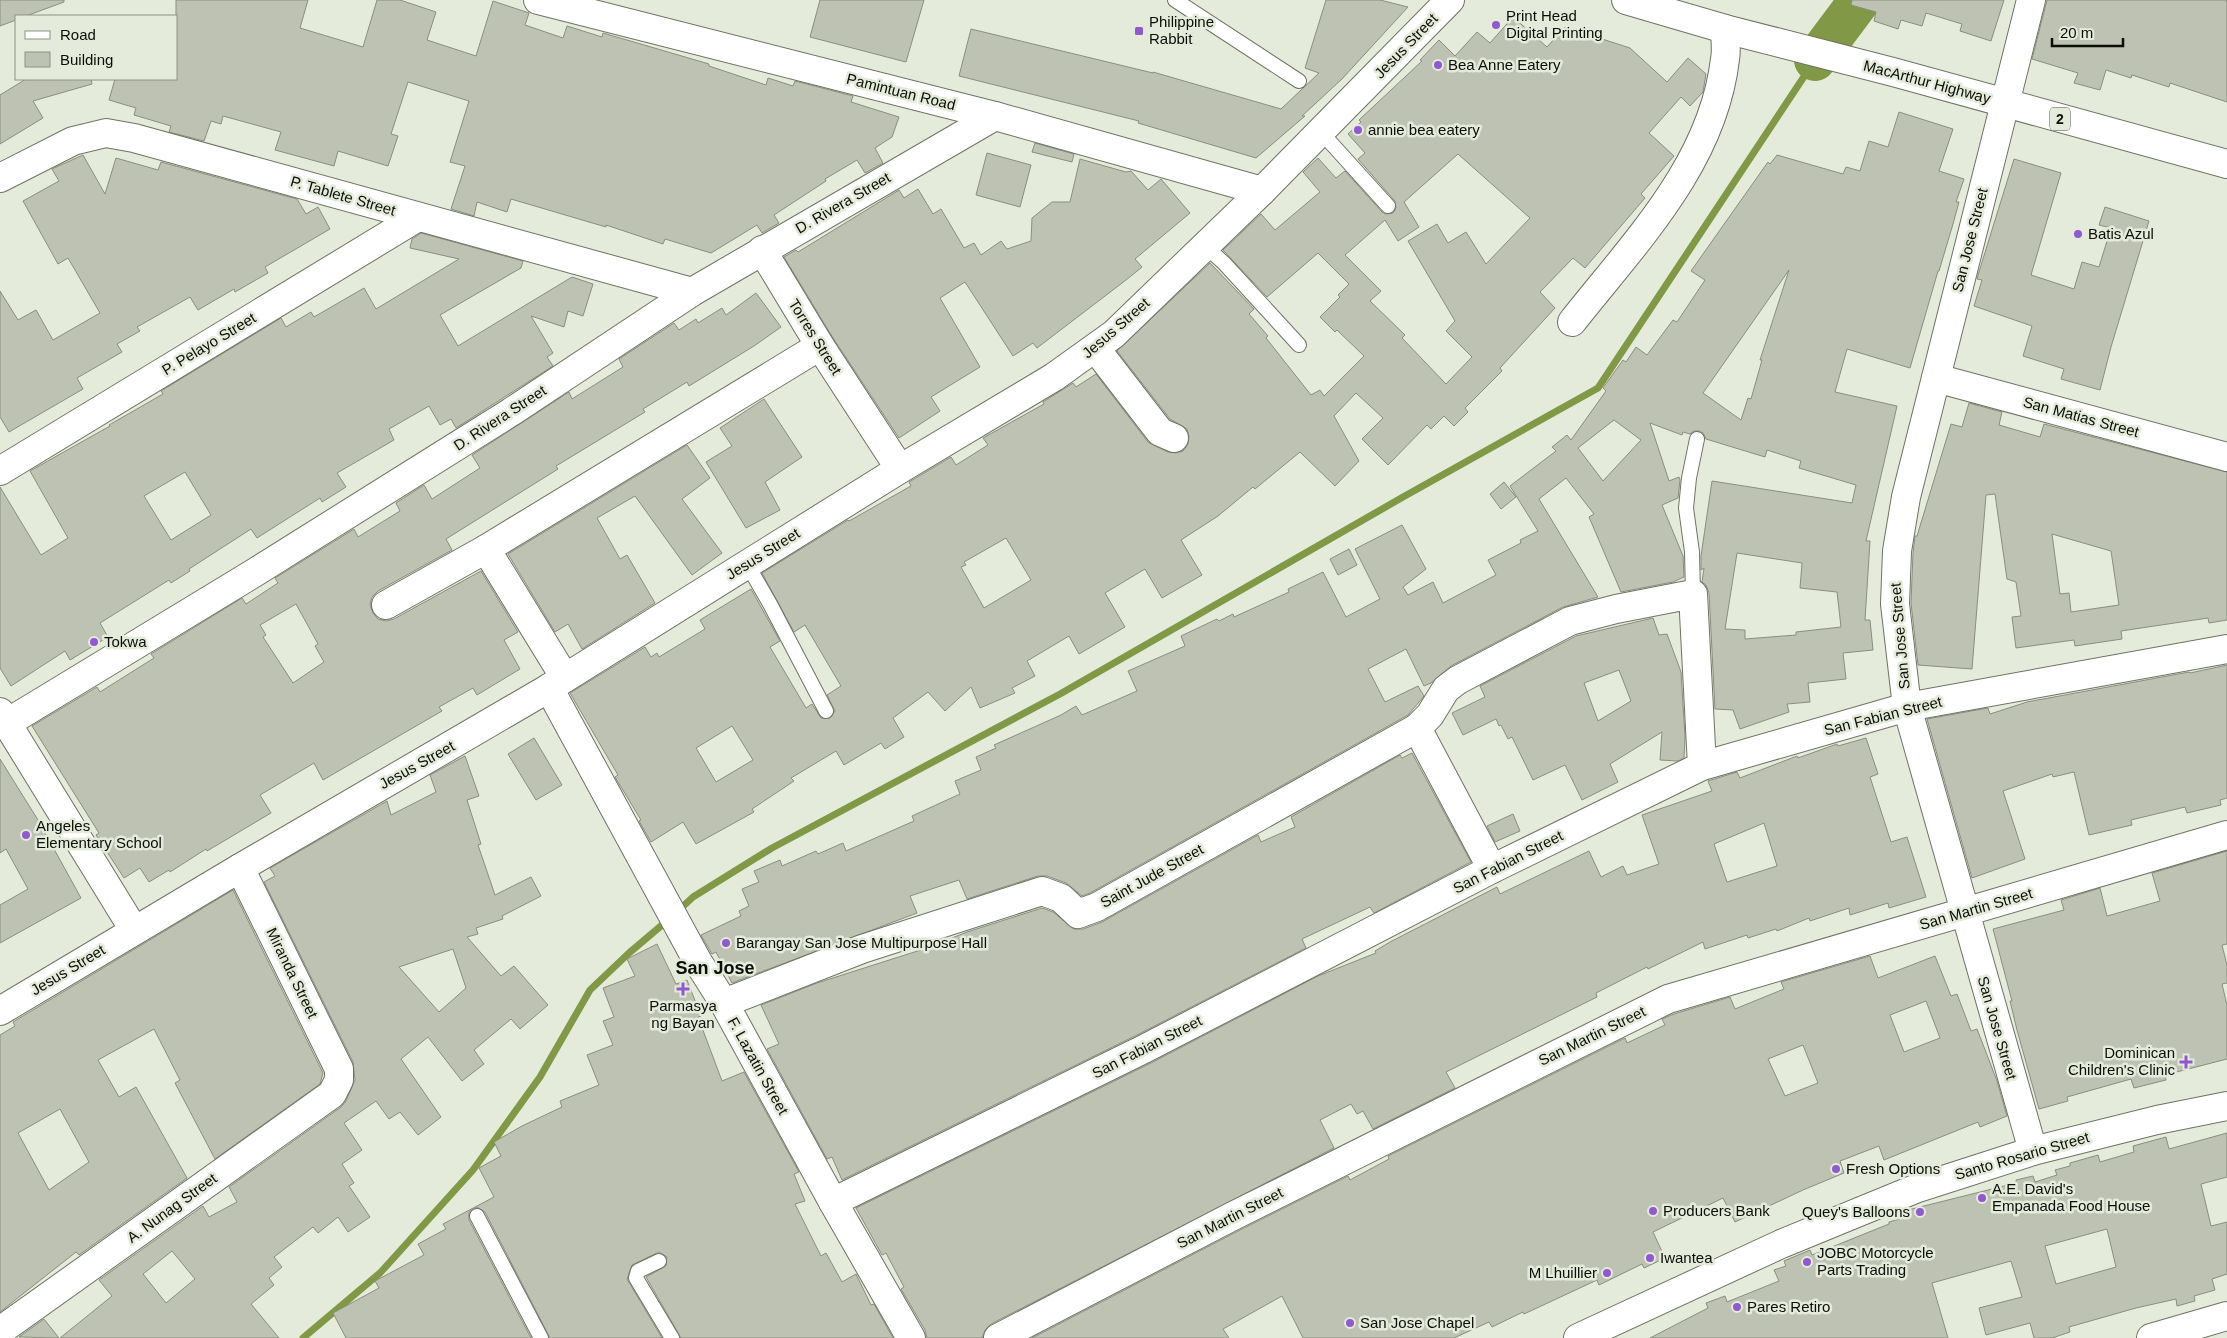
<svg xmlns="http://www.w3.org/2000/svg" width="2227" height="1338" font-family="Helvetica,sans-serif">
<rect width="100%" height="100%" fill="#e5ebda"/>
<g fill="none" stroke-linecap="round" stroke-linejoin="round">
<g stroke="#819847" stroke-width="7">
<polyline points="678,911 693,897 772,848 1060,694 1403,497 1598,388 1815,60"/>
<polyline points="303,1338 380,1273 473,1170 540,1077 590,990 629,953 668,920"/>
</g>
<polyline stroke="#819847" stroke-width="42" points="1815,60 1860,0"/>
</g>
<g fill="#bdc2b2" stroke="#898e7f" fill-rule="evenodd">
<polygon points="0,0 64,0 64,2 26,16 16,16 16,20 0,26"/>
<polygon points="176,0 308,0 300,28 363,47 377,0 400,0 436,12 427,40 476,56 493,1 529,13 525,25 563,38 567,26 602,37 603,33 709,64 709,66 766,85 768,78 793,86 795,81 853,96 851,102 899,117 892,137 875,148 883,163 865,173 857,160 825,179 826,181 774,215 779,223 762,233 757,225 711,253 665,239 663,244 606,225 606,227 511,199 507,212 477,202 474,216 451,209 465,166 450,162 469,101 408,82 391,134 398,136 388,166 338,151 334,166 275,150 281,132 223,116 221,124 211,121 204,141 169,132 171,126 134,115 136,108 109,100 115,79 176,79"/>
<polygon points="820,0 924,0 906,62 810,37"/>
<polygon points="1326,0 1380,0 1408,7 1342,79 1302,116 1305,116 1256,158 1138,123 1139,121 959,76 971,29 1153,73 1153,72 1281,109 1319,73 1305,68"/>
<polygon points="1852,0 2004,0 1991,41 1960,31 1962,24 1926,13 1922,26 1901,20 1898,29 1874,21 1876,12 1851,5"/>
<polygon points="2047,0 2227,0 2227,102 2170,83 2169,87 2132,75 2131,78 2106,70 2100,90 2074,83 2078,73 2032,59"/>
<path d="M1513,17L1547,47L1565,27L1630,48L1667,82L1688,58L1706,74L1703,92L1690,106L1681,97L1649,133L1674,156L1641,194L1645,198L1585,268L1573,258L1540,292L1555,308L1500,368L1502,371L1465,408L1468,412L1454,426L1444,416L1431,429L1427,425L1388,465L1362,439L1383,418L1356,393L1334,416L1359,461L1335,486L1300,452L1255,489L1253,487L1218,516L1181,540L1202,575L1162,598L1145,569L1105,593L1125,627L1079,654L1069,636L1027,661L1035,676L1012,688L1015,693L980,708L971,687L945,711L928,692L893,718L904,737L885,749L881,743L844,765L836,751L791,778L794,781L752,809L754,812L696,844L683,822L651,842L639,821L641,820L615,777L618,775L570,693L645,647L651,657L657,653L659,657L705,629L700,620L751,589L780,641L770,647L806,708L812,704L821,718H830L835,711L827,695L841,686L805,625L794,632L762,573L848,520L849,521L911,486L909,482L951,457L956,465L988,445L983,438L1044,404L1043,402L1073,383L1076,387L1096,374L1148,442L1168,452L1176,453L1183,451L1188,444L1189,436L1187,429L1170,419L1117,351L1210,263L1254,309L1249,314L1268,336L1266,338L1311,395L1320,390L1324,396L1364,356L1337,330L1335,332L1320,317L1340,297L1338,295L1349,284L1318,253L1267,297L1223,250L1261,214L1275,230L1320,192L1303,172L1318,158L1336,178L1345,171L1382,212L1386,214L1393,213L1396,208L1395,201L1358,159L1365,153L1348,134L1361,122L1359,120L1422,61L1420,60L1439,40L1455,56L1477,32L1490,43ZM1458,154L1530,218L1486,264L1466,232L1448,243L1437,224L1408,241L1455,321L1446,331L1472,357L1446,384L1402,338L1405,335L1370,301L1381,291L1345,255L1385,220L1398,241L1419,227L1404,202ZM1006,538L1031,580L984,608L961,567L966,565L964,562ZM732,726L753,760L716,782L696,748Z"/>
<polygon points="26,79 91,79 92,84 33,101 43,118 0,144 0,95"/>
<path d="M1899,112L1953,129L1939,171L1964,179L1956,202H1959L1953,224L1939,271H1938L1910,368L1847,349L1835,392L1897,406L1866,541H1870L1865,620H1870L1873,650L1843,653L1846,679L1808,683L1810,702L1787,704L1789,712L1740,729L1733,710L1715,709L1709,593L1706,585L1702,582L1704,568L1701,570V556L1712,481L1852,503L1856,485L1799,468L1801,461L1767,450L1765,457L1706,439L1703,433L1699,431H1694L1690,434L1683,432L1682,435L1650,423L1669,481L1679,477L1680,480L1678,498L1662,505L1683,556L1684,577L1673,582L1621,592L1589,517L1594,514L1566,478L1539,499L1598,597L1563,607L1451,666L1431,683L1424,686L1406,649L1368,669L1385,702L1418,686L1424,696L1408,715L1090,893L1082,896L1066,883L1047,876H1038L967,899L959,880L910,896L917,913L732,983L716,952L712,954L701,935L741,916L739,911L749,906L742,889L759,882L754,871L780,860L782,866L816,851L818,854L843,843L846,851L914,821L912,816L960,794L955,781L981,770L976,757L996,748L994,745L1061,715L1076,706L1082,715L1137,691L1128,671L1185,646L1181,636L1217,619L1219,621L1233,614L1234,617L1289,592L1288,589L1323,572L1346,617L1380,599L1355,549L1402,525L1426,569L1403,587L1408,595L1433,582L1443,603L1496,575L1488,560L1521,543L1520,540L1538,531L1510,486L1556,451L1552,447L1567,435L1571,440L1606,391L1603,388L1623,360L1626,362L1636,347L1647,355L1673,320L1677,322L1705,280L1691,271L1768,162L1770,164L1777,155L1843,174L1846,167L1860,171L1869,141L1888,147ZM1789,270L1760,360H1762L1751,399L1748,398L1741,420L1703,393ZM1614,420L1641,440L1603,481L1578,448ZM1737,553L1802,563L1800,588L1837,592L1841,627L1796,632V635L1745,639V630L1725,629Z"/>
<polygon points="1035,143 1074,154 1072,162 1032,152"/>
<polygon points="987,153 1031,165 1020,207 976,195"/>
<polygon points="83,155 105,194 116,158 158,170 161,162 297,199 306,214 318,207 330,229 265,267 268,273 235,292 234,289 198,310 190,297 137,327 140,331 117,344 122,352 77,378 83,389 9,432 0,417 0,291 18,320 36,310 53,340 100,313 68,258 58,264 23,201 59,181 52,169"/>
<polygon points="1080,159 1126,172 1131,171 1148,190 1161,179 1190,213 1135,259 1142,267 1126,280 1037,348 1033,343 1013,356 965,282 940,298 980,367 931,397 940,411 899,438 833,338 784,257 796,250 798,252 899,190 904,198 918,189 933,214 941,209 964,248 974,243 981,255 1001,241 1007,249 1031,241 1032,218 1052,202 1070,202"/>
<polygon points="2014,159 2061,173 2031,275 2074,289 2082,262 2099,267 2111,228 2099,225 2105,207 2149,221 2111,347 2100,390 2061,379 2064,369 2023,356 2032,326 1974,306 1982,280 1977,279 1978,275"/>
<path d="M421,233L523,261L521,268L440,315L458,346L572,277L593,284L583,316L568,311L564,327L531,316L553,353L547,357L553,366L456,428L451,419L440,425L429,406L389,429L394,440L337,473L346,487L322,502L320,498L257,538L251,529L189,569L190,571L171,583L169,580L100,623L108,637L70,660L65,651L11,686L0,668V487L41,555L68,538L30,471L110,426L109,425L163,394L161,391L281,318L286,327L311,312L314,317L364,288L376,309L459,259L410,248L412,239ZM185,472L211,515L171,540L144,496Z"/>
<path d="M756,293L781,327L754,346L689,386L687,382L643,409L645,412L556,466L558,469L446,539L452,550L378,591L372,597L370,605L373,613L378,619L386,621L394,619L481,571L518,632L504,640L520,669L477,695L473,688L439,707L442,711L323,780L314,763L260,795L271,813L207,851L206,849L170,872L169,870L149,882L140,868L124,878L96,835L99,833L32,726L97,687L100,692L154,658L151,654L242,598L246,604L278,583L275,578L354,529L358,537L400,511L396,503L424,485L432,499L480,468L472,455L569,392L572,399L623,367L619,359L674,323L679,330L696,319L698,323L722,308L726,315ZM296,604L318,644L315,646L324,662L293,683L263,637L266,635L260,625Z"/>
<polygon points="764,399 802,457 765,482 780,510 746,528 706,462 732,446 720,428"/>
<path d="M1969,403L2002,412L1999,425L2040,437L2044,424L2227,472V620L2209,623L2208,618L2121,631L2122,639L2075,646L2074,640L2016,648L2012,617L2021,616L2016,582L2007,579L1995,494L1986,495L1972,669L1918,665L1911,603L1913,553L1915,536H1917L1951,424L1962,427ZM2052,534L2111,551L2119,605L2071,612L2069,593L2060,594Z"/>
<polygon points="687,445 710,478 682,499 722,553 692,575 635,496 597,518 620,559 627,555 655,603 582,649 568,624 555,632 508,554"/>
<polygon points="1504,482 1516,497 1501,509 1490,494"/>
<polygon points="1349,549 1357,565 1338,575 1330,559"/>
<path d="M1653,618L1659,635L1667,634L1681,672L1685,737L1684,758L1678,761L1660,760L1662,732L1610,764L1618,782L1582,800L1565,765L1533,780L1512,737L1508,739L1501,725L1499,726L1496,719L1463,735L1452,713L1485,697L1480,686L1576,636ZM1619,670L1631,701L1598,721L1584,683Z"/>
<polygon points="2227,665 2227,798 2220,800 2221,805 2187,813 2185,807 2131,820 2132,825 2089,835 2074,772 2053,777 2052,774 2003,791 2025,859 1972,878 1927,719 1988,708 1990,714 2027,702 2189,672 2190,673"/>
<polygon points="534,738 562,785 536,800 508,754"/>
<path d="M1866,738L1878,774L1870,777L1891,842L1907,837L1926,897L1889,908L1888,903L1850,915L1849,908L1810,921L1809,918L1777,931L1776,929L1748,938L1747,935L1705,949L1703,942L1648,969L1647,967L1596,993L1597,997L1446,1072L1455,1088L1373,1129L1363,1111L1357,1114L1351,1104L1320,1120L1334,1148L991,1324L985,1330L982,1338H927L925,1330L901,1289L904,1287L886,1253L882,1255L856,1208L1151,1063L1318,976L1376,953L1375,951L1390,942L1497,887L1500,894L1589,851L1601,877L1623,866L1627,875L1659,864L1642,815L1712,791L1708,781L1737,772L1740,778L1797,756L1798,758L1837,744L1838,746ZM1764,823L1777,866L1727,882L1714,844Z"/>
<polygon points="1412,753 1471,862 1374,913 1370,907 1302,939 1306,948 1137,1035 842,1180 832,1157 827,1159 767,1049 779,1044 761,1005 817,983 927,948 967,932 1042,908 1053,912 1074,929 1083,929 1102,922 1258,835 1261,842 1295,827 1291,817 1400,755 1402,758"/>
<path d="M465,756L479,796L467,800L481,844L478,845L495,895L531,877L541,896L502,916L503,919L476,928L478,934L467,937L501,976L514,966L548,1005L520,1029L511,1019L474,1050L484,1064L462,1081L428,1037L401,1059L441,1117L418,1135L400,1112L389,1119L376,1101L344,1123L362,1150L342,1164L354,1183L349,1186L370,1217L348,1232L338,1217L318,1233L313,1227L274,1257L282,1267L269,1278L274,1285L251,1304L279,1338H60L112,1296L99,1280L203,1206L209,1217L237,1202L229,1187L341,1107L346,1101L355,1080L353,1062L264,882L275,876L270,868L387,801L391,815L436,792L430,775ZM453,949L466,988L439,1012L399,967ZM172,1251L195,1279L166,1303L143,1274Z"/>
<polygon points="0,759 38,820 81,898 0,943 0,905 28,889 6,849 0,853"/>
<polygon points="1513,814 1520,831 1495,842 1487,826"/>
<polygon points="2227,851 2227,944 2222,945 2227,965 2227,983 2222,984 2227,1005 2227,1059 2165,1075 2166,1080 2134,1088 2131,1079 2067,1097 2068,1101 2039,1109 2017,1030 2010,1001 2012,1001 1993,929 2064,910 2061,900 2100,888 2107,916 2160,901 2152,873"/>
<path d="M233,890L323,1073L320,1084L215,1159L175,1083L180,1080L154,1029L98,1060L119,1097L136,1087L187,1178L79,1255L76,1252L0,1312V1035L15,1026L13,1022ZM60,1109L89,1162L49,1190L18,1133Z"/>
<polygon points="657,944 676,984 687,980 701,1016 698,1017 722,1081 744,1072 799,1172 794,1174 805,1201 795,1204 821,1256 826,1253 842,1282 856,1274 871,1305 874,1304 893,1338 681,1338 646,1277 666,1266 667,1257 659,1252 632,1265 627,1279 662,1338 550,1338 485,1212 477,1207 469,1212 469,1220 531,1338 346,1338 333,1313 379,1288 375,1281 424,1255 418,1244 446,1229 443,1224 494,1197 479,1168 501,1156 494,1142 522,1126 562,1107 560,1101 599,1085 587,1055 613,1045 603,1021 614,1017 603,988 635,976 627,959"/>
<path d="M1870,956L1878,978L1935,956L1951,996L1957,994L1971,1031L1977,1029L1997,1081L2007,1116L1980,1127L1978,1122L1884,1160L1879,1146L1840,1161L1844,1173L1803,1190L1735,1222L1723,1198L1653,1232L1665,1258L1644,1268L1642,1264L1599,1285L1597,1280L1524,1314L1523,1312L1492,1327L1489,1322L1454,1338H1303L1282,1296L1223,1329L1229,1338H1032L1240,1230L1348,1176L1350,1180L1389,1159L1388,1156L1625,1038L1627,1043L1665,1025L1662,1019L1674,1014L1730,997L1735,1009L1784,989L1781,982L1784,981ZM1926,1001L1940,1038L1904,1052L1890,1015ZM1803,1045L1818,1083L1785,1096L1768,1059Z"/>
<path d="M2227,1133V1177L2201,1184L2211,1226L2227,1222V1274L2212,1279L2215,1290L2194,1296L2195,1301L2177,1306L2176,1299L2136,1308L2069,1327L2070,1332L2052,1338H2034L2030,1323L1986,1335L1979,1308L2022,1297L2011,1261L1932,1283L1948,1338H1650L1708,1308L1706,1303L1725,1296L1727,1302L1779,1281L1774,1270L1786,1266L1784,1261L1810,1250L1812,1255L1889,1224V1222L1910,1216L1908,1210L2016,1183V1180L2033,1176L2035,1182L2057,1175L2055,1170L2070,1166V1163L2098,1155L2100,1162L2134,1152L2133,1146L2166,1137L2169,1149ZM2107,1229L2116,1267L2056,1284L2045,1246Z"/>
<polygon points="44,1319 59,1338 19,1337"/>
</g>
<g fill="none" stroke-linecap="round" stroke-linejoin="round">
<g stroke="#6e7364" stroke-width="16">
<g id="lane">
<polyline points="1175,0 1299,81"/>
<polyline points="1321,132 1388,206"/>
<polyline points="1205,246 1224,263 1299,345"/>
<polyline points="747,564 770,604 826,711"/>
<polyline points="1693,594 1692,552 1686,508 1689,478 1697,439"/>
<polyline points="477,1216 541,1338"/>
<polyline points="659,1261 638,1271 636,1278 672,1338"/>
</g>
</g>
<g stroke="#6e7364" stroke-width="30">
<g id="street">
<polyline points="538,0 995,116 1262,191"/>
<polyline points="2031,0 1906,497 1897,551 1895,604 1907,707 2033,1151"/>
<polyline points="0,178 73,141 106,133 134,138 692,292"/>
<polyline points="762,250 820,346 900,469"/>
<path d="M1572,322C1634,243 1713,164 1725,59C1727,50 1725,39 1725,29"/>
<polyline points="1096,349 1160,432 1174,438"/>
<polyline points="1936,378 2227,457"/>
<polyline points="0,471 418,217"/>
<polyline points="486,549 565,678"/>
<polyline points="386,605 486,549 820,346"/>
<polyline points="0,712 134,930"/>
<polyline points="7,723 254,573 511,412 692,292 995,116"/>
<polyline points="1417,728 1492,869"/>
<polyline points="724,1003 862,949 1042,891 1061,898 1078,914 1097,907 1417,728 1430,715 1446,689 1458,680 1570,621 1616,609 1693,594 1702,766"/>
<polyline points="833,1202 1144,1049 1492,869 1702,766 1907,707 2227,649"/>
<polyline points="0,1331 332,1094 339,1080 339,1069 240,868"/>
<polyline points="998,1338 1233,1216 1668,999 2227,835"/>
<polyline points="2151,1338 2227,1316"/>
</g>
</g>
<g stroke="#6e7364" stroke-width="30">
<g id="secondary">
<polyline points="549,688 698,962 724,1003 833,1202 911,1338"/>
<polyline points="0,1011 240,868 549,688 900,469 1054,377 1114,334 1262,191 1450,0"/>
<polyline points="1578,1338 1781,1244 1915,1189 2033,1151 2157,1120 2227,1106"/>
</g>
</g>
<g stroke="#6e7364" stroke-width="30">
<polyline id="highway" points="1626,0 1725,29 1893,72 2227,164"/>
</g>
<use href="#lane" stroke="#fff" stroke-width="14"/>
<use href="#street" stroke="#fff" stroke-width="28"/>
<use href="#secondary" stroke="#fff" stroke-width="28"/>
<use href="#highway" stroke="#fff" stroke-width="28"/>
</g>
<g fill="#9059d0" stroke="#e5ebda" stroke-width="2">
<circle cx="1496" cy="25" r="5"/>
<rect x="1134" y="26" width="10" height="10" rx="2.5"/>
<circle cx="1438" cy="65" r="5"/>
<circle cx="1358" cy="130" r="5"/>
<circle cx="2078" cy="234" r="5"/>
<circle cx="94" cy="642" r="5"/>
<circle cx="26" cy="835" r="5"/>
<circle cx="726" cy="943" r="5"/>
<path d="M680.5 981.5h5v5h5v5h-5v5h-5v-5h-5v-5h5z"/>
<path d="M2183.5 1054.5h5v5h5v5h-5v5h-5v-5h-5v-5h5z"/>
<circle cx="1836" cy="1169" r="5"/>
<circle cx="1982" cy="1198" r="5"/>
<circle cx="1653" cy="1211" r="5"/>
<circle cx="1920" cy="1212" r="5"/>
<circle cx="1650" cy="1258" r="5"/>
<circle cx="1807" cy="1262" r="5"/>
<circle cx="1607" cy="1273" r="5"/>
<circle cx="1737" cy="1307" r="5"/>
<circle cx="1350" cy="1323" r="5"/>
</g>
<g text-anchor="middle" stroke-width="5" stroke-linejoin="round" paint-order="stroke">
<rect fill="#e5ebda" stroke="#4d5047" stroke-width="1" x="2050" y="107.5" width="20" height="23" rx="4"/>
<g font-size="14" font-weight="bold" fill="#0c0e08">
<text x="2060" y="124">2</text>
</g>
<g font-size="15" fill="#0c0e08" stroke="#e5ebda" text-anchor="start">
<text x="1506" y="21">Print Head<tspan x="1506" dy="17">Digital Printing</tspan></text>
<text x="1149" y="27">Philippine<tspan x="1149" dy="17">Rabbit</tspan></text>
<text x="1448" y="70">Bea Anne Eatery</text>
<text x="1368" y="135">annie bea eatery</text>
<text x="2088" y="239">Batis Azul</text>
<text x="104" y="647">Tokwa</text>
<text x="36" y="831">Angeles<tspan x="36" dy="17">Elementary School</tspan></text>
<text x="736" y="948">Barangay San Jose Multipurpose Hall</text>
<text x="683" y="1011" text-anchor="middle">Parmasya<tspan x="683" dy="17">ng Bayan</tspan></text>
<text x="2175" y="1058" text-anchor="end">Dominican<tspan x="2175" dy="17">Children's Clinic</tspan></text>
<text x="1846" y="1174">Fresh Options</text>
<text x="1992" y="1194">A.E. David's<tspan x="1992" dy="17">Empanada Food House</tspan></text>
<text x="1663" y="1216">Producers Bank</text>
<text x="1910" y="1217" text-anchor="end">Quey's Balloons</text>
<text x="1817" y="1258">JOBC Motorcycle<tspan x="1817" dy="17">Parts Trading</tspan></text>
<text x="1660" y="1263">Iwantea</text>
<text x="1597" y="1278" text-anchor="end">M Lhuillier</text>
<text x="1747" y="1312">Pares Retiro</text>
<text x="1360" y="1328">San Jose Chapel</text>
</g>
<g font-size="15" fill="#0c0e08" stroke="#e5ebda">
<text transform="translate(1406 46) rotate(-46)" y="5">Jesus Street</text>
<text transform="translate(1927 82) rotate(15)" y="5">MacArthur Highway</text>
<text transform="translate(901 92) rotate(14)" y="5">Pamintuan Road</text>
<text transform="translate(343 196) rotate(16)" y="5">P. Tablete Street</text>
<text transform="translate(843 203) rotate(-30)" y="5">D. Rivera Street</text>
<text transform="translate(1970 240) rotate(-76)" y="5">San Jose Street</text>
<text transform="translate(1116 328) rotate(-41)" y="5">Jesus Street</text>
<text transform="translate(815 337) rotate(58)" y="5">Torres Street</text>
<text transform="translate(209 344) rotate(-31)" y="5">P. Pelayo Street</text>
<text transform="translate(2081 417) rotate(15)" y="5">San Matias Street</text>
<text transform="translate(500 418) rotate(-33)" y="5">D. Rivera Street</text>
<text transform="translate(763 554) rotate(-32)" y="5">Jesus Street</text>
<text transform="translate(1900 636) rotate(-95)" y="5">San Jose Street</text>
<text transform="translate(1883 716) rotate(-14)" y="5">San Fabian Street</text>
<text transform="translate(417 765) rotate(-29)" y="5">Jesus Street</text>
<text transform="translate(1508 862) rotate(-27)" y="5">San Fabian Street</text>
<text transform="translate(1152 876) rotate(-29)" y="5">Saint Jude Street</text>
<text transform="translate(1976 909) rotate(-16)" y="5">San Martin Street</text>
<text transform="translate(68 970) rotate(-31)" y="5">Jesus Street</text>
<text transform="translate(292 973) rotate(64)" y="5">Miranda Street</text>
<text transform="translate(1997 1028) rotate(74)" y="5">San Jose Street</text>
<text transform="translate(1592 1036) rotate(-26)" y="5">San Martin Street</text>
<text transform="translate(1147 1047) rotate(-27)" y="5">San Fabian Street</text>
<text transform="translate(758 1066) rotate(61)" y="5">F. Lazatin Street</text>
<text transform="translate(2022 1156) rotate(-16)" y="5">Santo Rosario Street</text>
<text transform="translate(172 1208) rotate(-36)" y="5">A. Nunag Street</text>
<text transform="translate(1230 1218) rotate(-27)" y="5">San Martin Street</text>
</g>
<g font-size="18" font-weight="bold" fill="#0c0e08" stroke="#e5ebda">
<text x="715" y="974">San Jose</text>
</g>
</g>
<rect x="15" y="15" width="162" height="65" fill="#e5ebda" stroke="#8e9386"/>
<rect x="25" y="31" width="25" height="8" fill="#ffffff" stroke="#8e9386"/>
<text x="60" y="40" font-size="15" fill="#0c0e08">Road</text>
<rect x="25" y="52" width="25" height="15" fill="#bdc2b2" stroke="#8e9386"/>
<text x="60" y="65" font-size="15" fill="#0c0e08">Building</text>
<path d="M2052 38v8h71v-8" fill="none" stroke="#0c0e08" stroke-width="2.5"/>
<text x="2060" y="38" font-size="15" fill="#0c0e08" stroke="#e5ebda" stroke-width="4" paint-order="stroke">20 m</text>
</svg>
